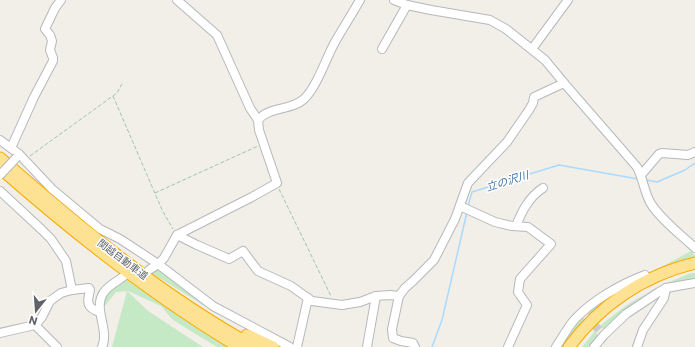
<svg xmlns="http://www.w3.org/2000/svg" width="695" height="347" font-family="Commissioner,'Noto Sans JP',sans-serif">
<rect width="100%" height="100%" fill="#f1efe8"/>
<g fill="#c5e8c5">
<polygon points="691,251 695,256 695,259 590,316 588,315 589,310 610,295"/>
<polygon points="156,269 160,271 211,310 150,272"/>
<path d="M691,273H695V279C684,282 672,283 662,286C642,293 620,315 604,329L599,327C630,300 654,288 691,273Z"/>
<polygon points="126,279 193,326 227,347 217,347 173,320 161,306 128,291 116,292 105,306 103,305 107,293"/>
<polygon points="127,291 148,311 203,347 112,347"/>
<polygon points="580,318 584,318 586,321 563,347 558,347"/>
<polygon points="595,331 598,336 597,339 589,347 582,347"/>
</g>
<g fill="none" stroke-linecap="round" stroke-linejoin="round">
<g stroke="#aadaff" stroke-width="1.5">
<polyline points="646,180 657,182 685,170 695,163"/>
<polyline points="468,206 472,192 559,165 638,179"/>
<polyline points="432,347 442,320 467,212"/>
</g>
<polyline stroke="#ccccc8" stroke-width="8" stroke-dasharray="8 4" stroke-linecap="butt" points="587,317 599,330"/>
<g stroke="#b5b8bc" stroke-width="10">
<g id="minor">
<polyline points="177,0 217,35 250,108 258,120"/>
<path d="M394,0L407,5L431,10L490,20L506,29L545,60L564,83L637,167C643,178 644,191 650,202C658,217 682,236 695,248"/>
<polyline points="382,49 407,5"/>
<polyline points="532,49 568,0"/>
<polyline points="0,140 19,154 52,189 100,229 120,239 158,264 213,306 290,347"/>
<polyline points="11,148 34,97 53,61 53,58 50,50 52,41 50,35 45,29 55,8 61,0"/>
<polyline points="641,175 659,154 662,153 688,155 695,152"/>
<polyline points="0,191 41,229 51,239 66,261 72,290 61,293 50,301 42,317 35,325"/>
<polyline points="460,206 495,222 512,226 528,227 551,244 520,279 518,292 527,305 508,347"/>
<path d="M516,226C522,211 529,197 543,188"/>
<polyline points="177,235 197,245 229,259 243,251 258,271 291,286 312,301 342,305 360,302 376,296 390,295 399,296"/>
<path d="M149,270L158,264L164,258L177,235L252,197L277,183L259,130L258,120C270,106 291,111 304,99C317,87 326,58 335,42C343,28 352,14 360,0"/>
<path d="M72,290L89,288L90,290C87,302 86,308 100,312"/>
<polyline points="35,325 57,347"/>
<polyline points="0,333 35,325"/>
<path d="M102,347C110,329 92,309 104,292C110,284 117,282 124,276"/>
<polyline points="297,347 308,298"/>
<polyline points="367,347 376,296"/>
<polyline points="415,347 413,343 401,341 393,338 392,329 399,296 405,288 413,281 434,260 455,219 468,183 507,142 529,110 533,103 534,97 564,83"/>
<path d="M556,347C562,338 568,327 575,319C593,300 621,284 645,275"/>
<polyline points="594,347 604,335 626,314 659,292 666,288 695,283"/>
<polyline points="637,347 643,330 664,298 666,288"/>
</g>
</g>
<g stroke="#f9ab00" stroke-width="13">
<g id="highway">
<path d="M0,158C79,227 162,296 255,347"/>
<path d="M0,168C75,234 153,296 239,347"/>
<polyline points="247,335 273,347"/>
<path d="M569,347C600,305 644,275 695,263"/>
</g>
</g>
<g stroke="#9cc7a9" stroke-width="1" stroke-dasharray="4 2" stroke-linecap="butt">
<polyline points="113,96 163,212 173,229"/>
<polyline points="30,156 117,93 123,82"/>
<polyline points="279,189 331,296"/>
<polyline points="155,193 258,146"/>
</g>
<use href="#minor" stroke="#fff" stroke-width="8"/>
<use href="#highway" stroke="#fde293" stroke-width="11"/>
<g stroke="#b5b8bc" stroke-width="10" stroke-linecap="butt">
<polyline id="minor-bridge" points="0,175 17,157"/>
</g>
<use href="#minor-bridge" stroke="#fff" stroke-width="8"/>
</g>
<g text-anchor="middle" stroke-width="3" stroke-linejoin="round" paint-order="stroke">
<g font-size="10" fill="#5f6368" stroke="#fff">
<text transform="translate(123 259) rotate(37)" y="4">関越自動車道</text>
</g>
<g font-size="11" font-style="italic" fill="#4174aa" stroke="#fff">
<text transform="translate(507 181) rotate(-17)" y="4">立の沢川</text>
</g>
</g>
<g transform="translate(36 311) rotate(197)" stroke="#ffffff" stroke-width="3" paint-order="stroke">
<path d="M0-3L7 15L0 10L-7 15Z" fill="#5f6368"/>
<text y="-6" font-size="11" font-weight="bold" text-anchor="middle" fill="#5f6368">N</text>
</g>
</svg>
